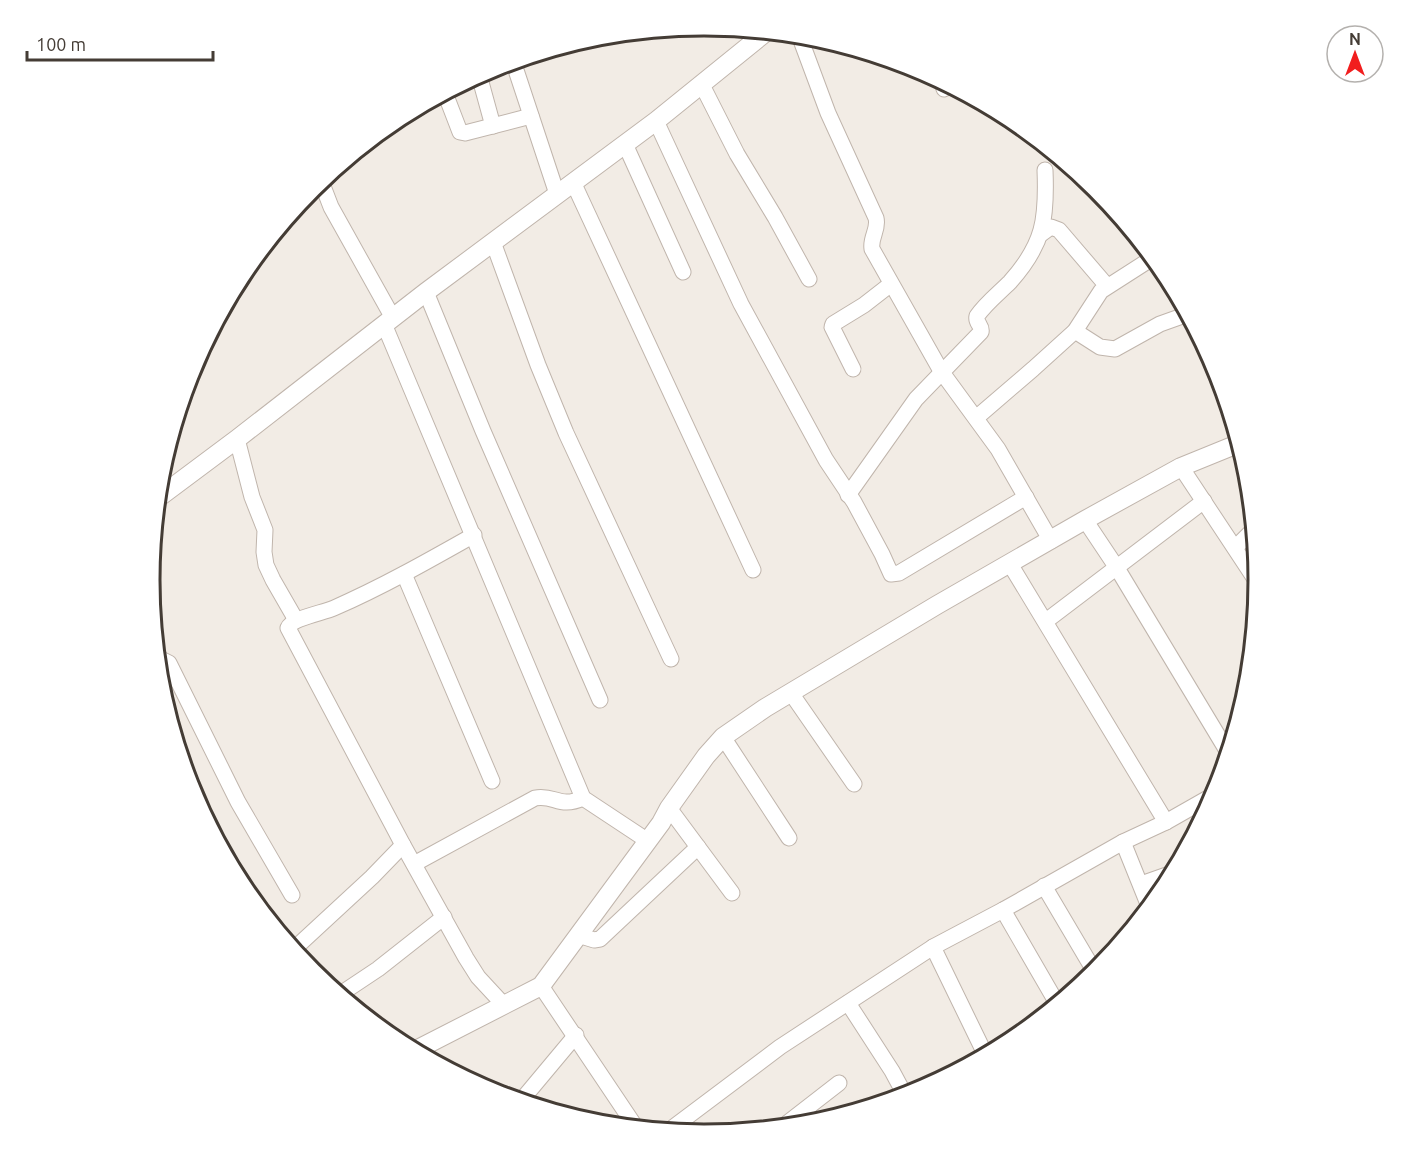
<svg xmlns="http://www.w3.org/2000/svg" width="1409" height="1161" font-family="Ubuntu,sans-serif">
<rect width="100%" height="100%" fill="#f2ece5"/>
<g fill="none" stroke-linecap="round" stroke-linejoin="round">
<g stroke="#c0b5ac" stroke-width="17">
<g id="minor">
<path d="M799,35L828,113L876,218C879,230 870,237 872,249L941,371L998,449L1051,541"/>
<polyline points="513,61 557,194"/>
<polyline points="479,75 493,126"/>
<polyline points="942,81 944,89"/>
<polyline points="702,85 737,154 775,217 809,279"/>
<polyline points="445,93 460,132 465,133 531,116"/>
<polyline points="656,121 741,304 826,460 854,502 882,554 891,574 899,573 1026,497"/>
<polyline points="625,144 683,272"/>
<polyline points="321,181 331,207 393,318"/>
<polyline points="573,182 753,570"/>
<polyline points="1040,235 1051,227 1059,230 1107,286"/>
<polyline points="493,242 538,365 566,433 671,659"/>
<polyline points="426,292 483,431 600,700"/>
<polyline points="384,324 583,798 648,841"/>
<polyline points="1075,331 1100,347 1115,349 1160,324 1188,314"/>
<polyline points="853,369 832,327 833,324 864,305 891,284"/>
<polyline points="976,418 1033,369 1075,331 1101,291 1154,257"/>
<polyline points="237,439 252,497 265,530 264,552 266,565 273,580 296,620"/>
<polyline points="1181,467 1259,585"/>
<path d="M848,495L916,399L981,332C983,326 975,323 977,316C986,303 999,293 1010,282C1044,244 1047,219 1045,170"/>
<polyline points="1085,520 1117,568 1229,754"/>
<path d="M474,535C428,561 382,587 334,608C323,613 292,618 288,628L403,845L466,958L478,977L503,1004"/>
<polyline points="1235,548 1254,529"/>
<polyline points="1010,564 1166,822"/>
<polyline points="404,574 492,781"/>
<polyline points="1046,621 1204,501"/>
<polyline points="157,661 163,660 169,663 238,802 292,895"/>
<polyline points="791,693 854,784"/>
<polyline points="723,737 789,838"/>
<polyline points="669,808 732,893"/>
<polyline points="1123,842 1150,909"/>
<path d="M414,864L535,798C555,794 559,809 583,798"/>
<polyline points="1141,884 1175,872"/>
<polyline points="1044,886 1096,974"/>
<polyline points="1003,910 1058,1005"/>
<polyline points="578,935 594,940 600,939 698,847"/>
<polyline points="933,947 986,1056"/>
<polyline points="293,950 372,877 403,845"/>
<polyline points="541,986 637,1129"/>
<polyline points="339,995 378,969 444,917"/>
<polyline points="848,1003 892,1071 906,1097"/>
<polyline points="520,1102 576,1035"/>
<polyline points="781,1128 839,1083"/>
<polyline points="667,1132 780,1047 933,947 1003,910 1123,842 1166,822 1217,793"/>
</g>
</g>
<g stroke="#c0b5ac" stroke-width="20">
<g id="tertiary">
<polyline points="158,498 237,439 426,292 656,121 766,32"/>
<polyline points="414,1051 541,986 661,823 669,808 706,756 723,737 765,708 937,605 1085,520 1181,467 1240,443"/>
</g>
</g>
<use href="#minor" stroke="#fff" stroke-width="15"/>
<use href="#tertiary" stroke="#fff" stroke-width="18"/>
</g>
<path d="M0 0H1409V1161H0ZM160 580a544 544 0 1 1 1088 0a544 544 0 1 1-1088 0Z" fill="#fff" fill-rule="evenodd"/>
<path fill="none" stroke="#443c35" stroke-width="3" d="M160 580a544 544 0 1 1 1088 0a544 544 0 1 1-1088 0Z"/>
<g transform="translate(1355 54)"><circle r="28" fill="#ffffff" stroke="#b4b1ae" stroke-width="1.5"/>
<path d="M0-4.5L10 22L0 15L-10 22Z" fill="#f11e1e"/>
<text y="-9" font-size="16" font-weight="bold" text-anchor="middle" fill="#443c35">N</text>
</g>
<path d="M27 51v9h186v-9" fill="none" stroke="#443c35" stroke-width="3"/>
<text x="36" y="51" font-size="18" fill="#443c35" stroke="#ffffff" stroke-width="4.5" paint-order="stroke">100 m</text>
</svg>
